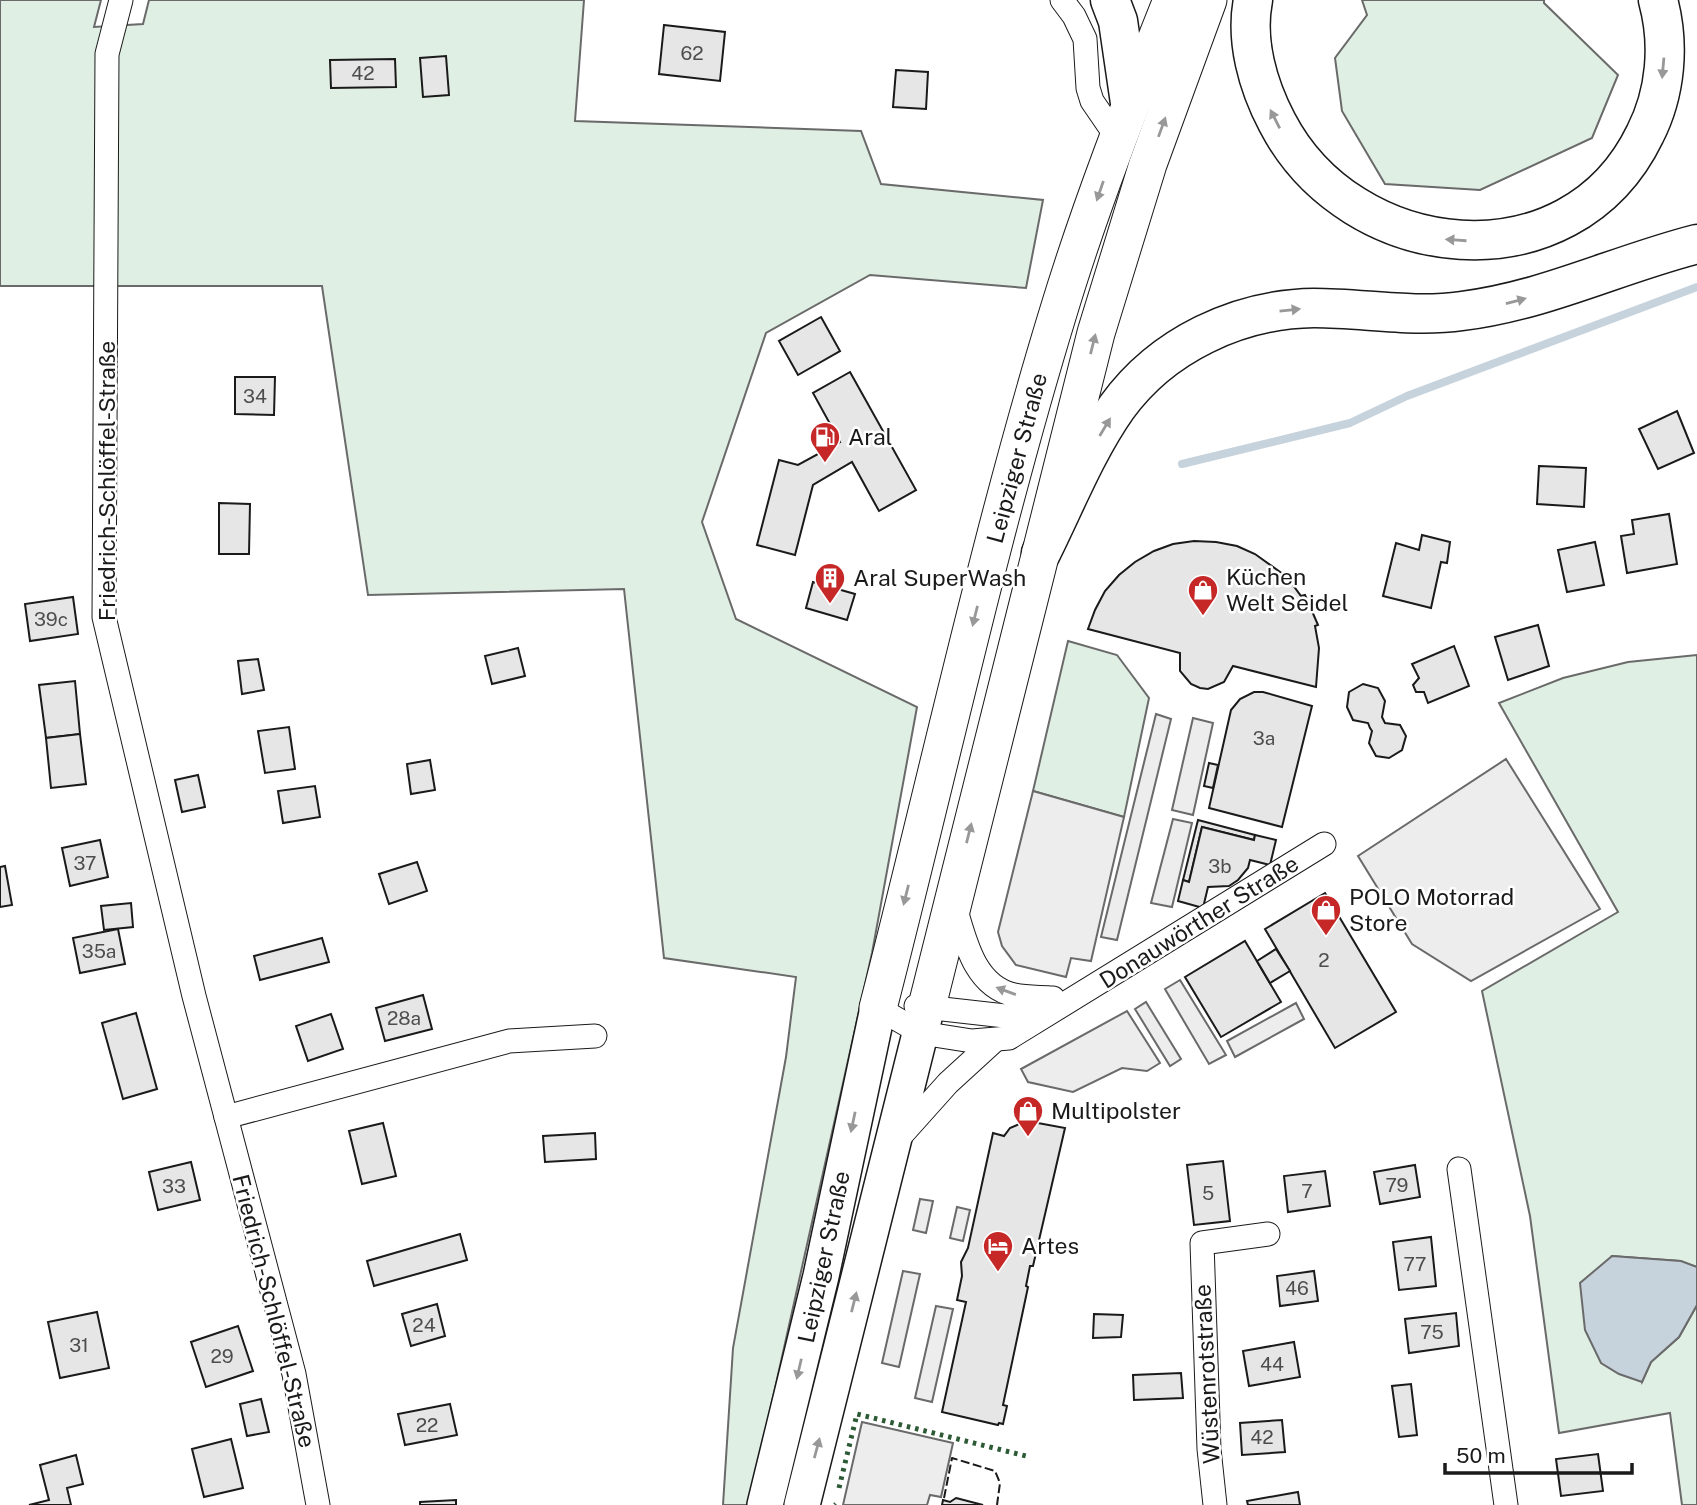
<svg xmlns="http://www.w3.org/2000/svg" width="1697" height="1505" font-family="'Public Sans',sans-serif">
<rect width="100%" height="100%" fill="#fff"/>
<g fill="#e0efe3" stroke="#6a6a6a" stroke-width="2">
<polygon points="0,0 101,0 94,27 143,24 149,0 584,0 575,121 861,131 881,184 1043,200 1026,288 870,275 766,333 702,522 736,619 917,707 872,953 749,1505 723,1505 733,1348 786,1057 796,977 664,958 624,589 368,595 322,286 0,286"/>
<polygon points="1362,0 1544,0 1544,3 1618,75 1592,138 1480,190 1385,184 1342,111 1335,58 1367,15"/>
<polygon points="1068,641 1117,655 1149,698 1124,817 1033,791"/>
<polygon points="1697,655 1697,1267 1680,1261 1612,1256 1642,1382 1651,1362 1679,1337 1697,1305 1697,1505 1682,1505 1670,1413 1559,1433 1530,1216 1482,991 1618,912 1499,703 1563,678 1628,662"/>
</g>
<g fill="#ededed" stroke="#6a6a6a" stroke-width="2">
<polygon points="1156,714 1171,719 1117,940 1101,937"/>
<polygon points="1193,718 1213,723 1193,815 1172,810"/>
<polygon points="1506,759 1600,909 1471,981 1412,944 1358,856"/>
<polygon points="1033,791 1124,817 1091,961 1071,958 1066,977 1016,965 1002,946 998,932"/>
<polygon points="1173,819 1192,823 1172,907 1151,903"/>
<polygon points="1180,980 1226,1055 1209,1064 1165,989"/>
<polygon points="1146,1002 1181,1059 1170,1066 1135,1009"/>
<polygon points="1296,1003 1304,1019 1235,1057 1227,1041"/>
<polygon points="1127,1011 1160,1063 1147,1071 1122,1068 1073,1092 1028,1082 1021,1069"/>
<polygon points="920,1199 933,1201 926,1233 913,1230"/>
<polygon points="957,1207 970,1210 963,1241 950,1238"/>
<polygon points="903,1271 920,1274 899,1367 882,1363"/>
<polygon points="936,1306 953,1309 932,1402 915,1398"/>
<polygon points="862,1422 953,1443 941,1497 930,1495 927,1505 843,1505"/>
</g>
<polygon fill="#c6d2dc" stroke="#6a6a6a" stroke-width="2" points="1612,1256 1681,1261 1697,1267 1697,1305 1679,1337 1651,1362 1642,1382 1619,1374 1601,1363 1585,1330 1580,1283"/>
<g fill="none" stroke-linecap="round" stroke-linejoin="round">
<polyline stroke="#c6d2dc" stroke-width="8" points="1182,464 1350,423 1407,396 1697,287"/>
</g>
<g fill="#e6e6e6" stroke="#1a1a1a" stroke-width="2">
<polygon points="664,25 725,32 720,81 659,74"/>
<polygon points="446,56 449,95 423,97 420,58"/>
<polygon points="395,59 396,87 331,88 330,60"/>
<polygon points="896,70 928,72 926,109 893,107"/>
<polygon points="821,317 840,351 798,375 779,341"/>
<polygon points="850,372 916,490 879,511 852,462 813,485 795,555 757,545 779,460 798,465 840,442 813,393"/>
<polygon points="235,377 275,377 274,415 235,414"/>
<polygon points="1677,411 1694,453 1658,469 1639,429"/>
<polygon points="1539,466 1586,468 1584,507 1537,504"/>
<polygon points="219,503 250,504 249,554 219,554"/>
<polygon points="1669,514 1677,564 1627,573 1621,536 1634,534 1632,520"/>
<polygon points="1422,535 1450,542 1447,563 1441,562 1431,608 1383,596 1396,543 1419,550"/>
<polygon points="1194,541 1216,542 1237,546 1255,554 1287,577 1301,596 1305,595 1318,625 1315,626 1319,648 1316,687 1233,666 1224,682 1208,689 1200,688 1191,684 1180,671 1180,653 1088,629 1095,610 1105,591 1119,575 1135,562 1154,551 1173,544"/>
<polygon points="1595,542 1604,585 1567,592 1558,550"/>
<polygon points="813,582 855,594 847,620 806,608"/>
<polygon points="73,597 78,634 30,641 25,604"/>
<polygon points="1538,625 1549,666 1508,680 1495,637"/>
<polygon points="1454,646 1469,686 1428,703 1424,692 1416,692 1413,685 1419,678 1412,664"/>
<polygon points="518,648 525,676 492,684 485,656"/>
<polygon points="258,659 264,690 242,694 238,661"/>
<polygon points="75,681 80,734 46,738 39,685"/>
<polygon points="1363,684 1378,688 1385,701 1382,717 1385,723 1400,725 1406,736 1402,750 1389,758 1376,756 1369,743 1372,731 1370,728 1368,723 1353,720 1347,707 1349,692"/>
<polygon points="1254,692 1263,692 1312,706 1282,827 1209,808 1231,710 1240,699"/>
<polygon points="289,727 295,769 265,773 258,731"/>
<polygon points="80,734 86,784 51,788 46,738"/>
<polygon points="430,760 435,790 411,794 407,764"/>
<polygon points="1209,763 1218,765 1213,788 1204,786"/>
<polygon points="198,775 205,807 182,812 175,780"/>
<polygon points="315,786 320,817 283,823 278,791"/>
<polygon points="1198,820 1255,835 1254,840 1202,827 1189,882 1183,880"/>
<polygon points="1202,827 1254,840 1255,835 1276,840 1270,865 1250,860 1248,868 1238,880 1229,886 1208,887 1203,908 1178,901 1183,880 1189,882"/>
<polygon points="100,840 108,877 70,886 62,848"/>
<polygon points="417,862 427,891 389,904 379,874"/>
<polygon points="5,866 12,905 0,907 0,867"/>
<polygon points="1325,893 1396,1012 1335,1048 1265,929"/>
<polygon points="131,903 133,927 104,930 101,906"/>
<polygon points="118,929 125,964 80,973 73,938"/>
<polygon points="322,938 329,962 260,980 254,956"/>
<polygon points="1245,941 1281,1002 1221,1037 1185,977"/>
<polygon points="1276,949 1290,971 1270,983 1257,961"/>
<polygon points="423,995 432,1029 385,1041 376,1008"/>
<polygon points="136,1013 157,1089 123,1099 102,1023"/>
<polygon points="331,1014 343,1049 308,1061 296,1026"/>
<polygon points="1027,1121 1065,1128 1033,1266 1030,1266 1026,1286 1028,1287 1003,1405 1007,1406 1003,1424 999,1423 998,1425 942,1412 966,1302 957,1300 962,1276 961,1262 968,1248 993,1133 1004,1136 1010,1128"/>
<polygon points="383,1123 396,1176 362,1184 349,1131"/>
<polygon points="595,1133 596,1159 545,1162 543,1136"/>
<polygon points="1223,1161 1230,1221 1194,1225 1187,1165"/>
<polygon points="191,1162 200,1200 158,1210 149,1172"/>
<polygon points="1415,1165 1420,1197 1380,1204 1374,1172"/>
<polygon points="1325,1171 1330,1206 1288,1212 1284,1176"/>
<polygon points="460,1234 467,1260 374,1286 367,1261"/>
<polygon points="1431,1237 1436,1286 1399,1290 1393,1242"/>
<polygon points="1314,1271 1318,1301 1280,1306 1277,1276"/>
<polygon points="437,1304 445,1336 411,1346 402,1314"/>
<polygon points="97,1312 109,1368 60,1378 48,1322"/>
<polygon points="1456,1313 1459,1346 1409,1353 1405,1319"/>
<polygon points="1094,1314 1123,1315 1121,1337 1093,1338"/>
<polygon points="238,1326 253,1371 206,1387 191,1342"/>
<polygon points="1294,1342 1300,1377 1249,1386 1243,1351"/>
<polygon points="1181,1373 1183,1398 1134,1400 1133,1375"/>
<polygon points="1411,1384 1417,1435 1399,1437 1392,1386"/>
<polygon points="261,1399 269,1432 247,1436 240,1404"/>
<polygon points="450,1404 457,1435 405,1445 398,1414"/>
<polygon points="1282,1420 1285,1452 1242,1455 1240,1423"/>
<polygon points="231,1439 243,1488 204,1497 192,1449"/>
<polygon points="1598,1454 1603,1491 1561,1496 1556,1459"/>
<polygon points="76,1455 83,1484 67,1488 71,1505 29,1505 49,1500 40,1465"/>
<polygon points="1298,1492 1300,1505 1248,1505 1247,1501"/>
<polygon points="956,1498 983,1505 942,1505 943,1500 950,1502"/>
<polygon points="456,1500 456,1505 420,1505 420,1502"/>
</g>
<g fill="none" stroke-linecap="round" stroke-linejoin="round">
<g stroke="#1a1a1a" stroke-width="25">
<g id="minor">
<polyline points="121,0 107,54 104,617 194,996 294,1374 318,1505"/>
<polyline points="1062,0 1074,16 1085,39 1088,88 1092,101 1118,139"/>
<path d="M955,907C965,940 974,986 1014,995C1026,998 1040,997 1053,998"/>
<polyline points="916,1006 1005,1016 1051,1006"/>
<polyline points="878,1008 921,1033 972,1041 1009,1038 1324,844"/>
<polyline points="226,1117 509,1041 595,1036"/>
<polyline points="897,1140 948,1083 995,1040"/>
<polyline points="1459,1169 1506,1505"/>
<polyline points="1215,1505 1209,1449 1202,1243 1268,1234"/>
</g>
</g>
<g stroke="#1a1a1a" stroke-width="38">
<g id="primary">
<polyline points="765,1505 821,1276 878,1008"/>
<polyline points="802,1505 927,1006"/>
</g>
</g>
<g stroke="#1a1a1a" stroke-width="39">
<g id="trunk">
<polyline points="927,1006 1096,333 1148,164 1208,0"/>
<path d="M878,1008C938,776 988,542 1058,313C1090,207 1131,103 1172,0"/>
</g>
</g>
<g stroke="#1a1a1a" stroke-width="41">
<g id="motorway">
<polyline points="1110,0 1118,21 1130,103"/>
<path d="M1253,0C1245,41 1258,86 1277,122C1351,265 1570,289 1645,134C1666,93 1670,44 1658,0"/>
<path d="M1041,553C1065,505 1086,451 1117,407C1162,345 1238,309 1314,308C1364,308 1412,318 1462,311C1544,301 1618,264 1697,244"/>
</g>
</g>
<use href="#minor" stroke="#fff" stroke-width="23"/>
<use href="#primary" stroke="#fff" stroke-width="35"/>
<use href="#trunk" stroke="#fff" stroke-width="37"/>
<use href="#motorway" stroke="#fff" stroke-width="38"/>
<g stroke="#2b5a34" stroke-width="5" stroke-dasharray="3.5 5" stroke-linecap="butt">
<polyline points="839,1488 857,1414 1030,1457"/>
<polyline points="835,1505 836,1504"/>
</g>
<polyline stroke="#1a1a1a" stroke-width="2" stroke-dasharray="9 3.5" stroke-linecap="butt" points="944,1498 952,1458 995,1471 1000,1483 997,1505"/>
</g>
<defs><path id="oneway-solid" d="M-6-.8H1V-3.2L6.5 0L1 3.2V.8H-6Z" transform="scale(1.75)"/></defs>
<g fill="#989898">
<use href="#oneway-solid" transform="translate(1663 68) rotate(95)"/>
<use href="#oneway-solid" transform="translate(1275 119) rotate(-117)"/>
<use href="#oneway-solid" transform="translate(1162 127) rotate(-70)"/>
<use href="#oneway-solid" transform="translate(1100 191) rotate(109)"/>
<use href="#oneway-solid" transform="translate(1456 240) rotate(-176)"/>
<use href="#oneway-solid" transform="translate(1516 301) rotate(-15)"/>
<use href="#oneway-solid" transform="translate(1290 310) rotate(-6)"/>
<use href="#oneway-solid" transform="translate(1093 344) rotate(-76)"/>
<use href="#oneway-solid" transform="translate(1105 427) rotate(-59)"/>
<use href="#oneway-solid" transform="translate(975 616) rotate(104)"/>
<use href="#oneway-solid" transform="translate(969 833) rotate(-76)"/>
<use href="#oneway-solid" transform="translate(906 895) rotate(104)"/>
<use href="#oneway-solid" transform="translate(1006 991) rotate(-160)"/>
<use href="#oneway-solid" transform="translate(853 1122) rotate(102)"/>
<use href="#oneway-solid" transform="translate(854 1302) rotate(-76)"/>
<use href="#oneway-solid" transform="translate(799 1369) rotate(103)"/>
<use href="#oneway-solid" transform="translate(817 1448) rotate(-75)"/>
</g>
<defs>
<g id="fuel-pin" transform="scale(1.575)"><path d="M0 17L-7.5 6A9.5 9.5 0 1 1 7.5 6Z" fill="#c62828" stroke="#fff"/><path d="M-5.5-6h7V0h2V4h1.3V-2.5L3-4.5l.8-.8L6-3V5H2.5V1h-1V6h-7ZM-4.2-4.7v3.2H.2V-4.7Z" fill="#fff"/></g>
<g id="building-pin" transform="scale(1.575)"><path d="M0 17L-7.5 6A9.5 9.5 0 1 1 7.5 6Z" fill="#c62828" stroke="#fff"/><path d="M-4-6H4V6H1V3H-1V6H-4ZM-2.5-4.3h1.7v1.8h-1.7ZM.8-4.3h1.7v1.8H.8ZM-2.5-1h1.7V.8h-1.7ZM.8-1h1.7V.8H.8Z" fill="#fff"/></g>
<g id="shop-pin" transform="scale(1.575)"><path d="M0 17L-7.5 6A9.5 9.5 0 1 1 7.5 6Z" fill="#c62828" stroke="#fff"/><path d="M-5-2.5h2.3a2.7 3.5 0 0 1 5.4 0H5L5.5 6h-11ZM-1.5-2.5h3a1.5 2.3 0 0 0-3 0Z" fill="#fff"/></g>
<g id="hotel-pin" transform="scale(1.575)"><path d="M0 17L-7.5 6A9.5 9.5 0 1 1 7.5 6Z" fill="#c62828" stroke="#fff"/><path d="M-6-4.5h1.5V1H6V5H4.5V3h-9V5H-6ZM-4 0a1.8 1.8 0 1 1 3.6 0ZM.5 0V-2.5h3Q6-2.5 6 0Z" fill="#fff"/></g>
</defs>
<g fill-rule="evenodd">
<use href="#fuel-pin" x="825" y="437"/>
<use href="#building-pin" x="830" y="578"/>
<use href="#shop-pin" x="1203" y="590"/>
<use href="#shop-pin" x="1326" y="910"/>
<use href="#shop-pin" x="1028" y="1111"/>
<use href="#hotel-pin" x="998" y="1246"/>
</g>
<g text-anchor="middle" stroke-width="5" stroke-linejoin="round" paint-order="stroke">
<g font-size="19" fill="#4d4d4d">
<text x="692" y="60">62</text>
<text x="363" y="80">42</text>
<text x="255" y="403">34</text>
<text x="51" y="626">39c</text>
<text x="1264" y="745">3a</text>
<text x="85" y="870">37</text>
<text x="1220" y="873">3b</text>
<text x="99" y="958">35a</text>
<text x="1324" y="967">2</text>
<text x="404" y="1025">28a</text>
<text x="1397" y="1192">79</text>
<text x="174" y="1193">33</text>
<text x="1307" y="1198">7</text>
<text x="1208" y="1200">5</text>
<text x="1415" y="1271">77</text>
<text x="1297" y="1295">46</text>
<text x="424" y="1332">24</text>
<text x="1432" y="1339">75</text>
<text x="79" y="1352">31</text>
<text x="222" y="1363">29</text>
<text x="1272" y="1371">44</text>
<text x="427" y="1432">22</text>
<text x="1262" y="1444">42</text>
</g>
<g font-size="23" fill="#1a1a1a" stroke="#fff" text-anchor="start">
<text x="848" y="445">Aral</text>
<text x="1226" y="585">Küchen<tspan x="1226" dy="26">Welt Seidel</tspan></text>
<text x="853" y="586">Aral SuperWash</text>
<text x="1349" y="905">POLO Motorrad<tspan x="1349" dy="26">Store</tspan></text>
<text x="1051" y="1119">Multipolster</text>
<text x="1021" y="1254">Artes</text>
</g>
<g font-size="23" fill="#1a1a1a" stroke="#fff">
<text transform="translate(1017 458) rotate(-75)" y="8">Leipziger Straße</text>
<text transform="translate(107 481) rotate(-90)" y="8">Friedrich-Schlöffel-Straße</text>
<text transform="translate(1199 922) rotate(-32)" y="8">Donauwörther Straße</text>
<text transform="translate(824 1257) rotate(-78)" y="8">Leipziger Straße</text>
<text transform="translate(274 1311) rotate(76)" y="8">Friedrich-Schlöffel-Straße</text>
<text transform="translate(1207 1374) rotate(-93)" y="8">Wüstenrotstraße</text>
</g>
</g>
<path d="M1445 1463v10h187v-10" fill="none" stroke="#1a1a1a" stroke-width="3.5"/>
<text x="1456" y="1463" font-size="21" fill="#1a1a1a" stroke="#ffffff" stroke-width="5" paint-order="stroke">50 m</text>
</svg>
